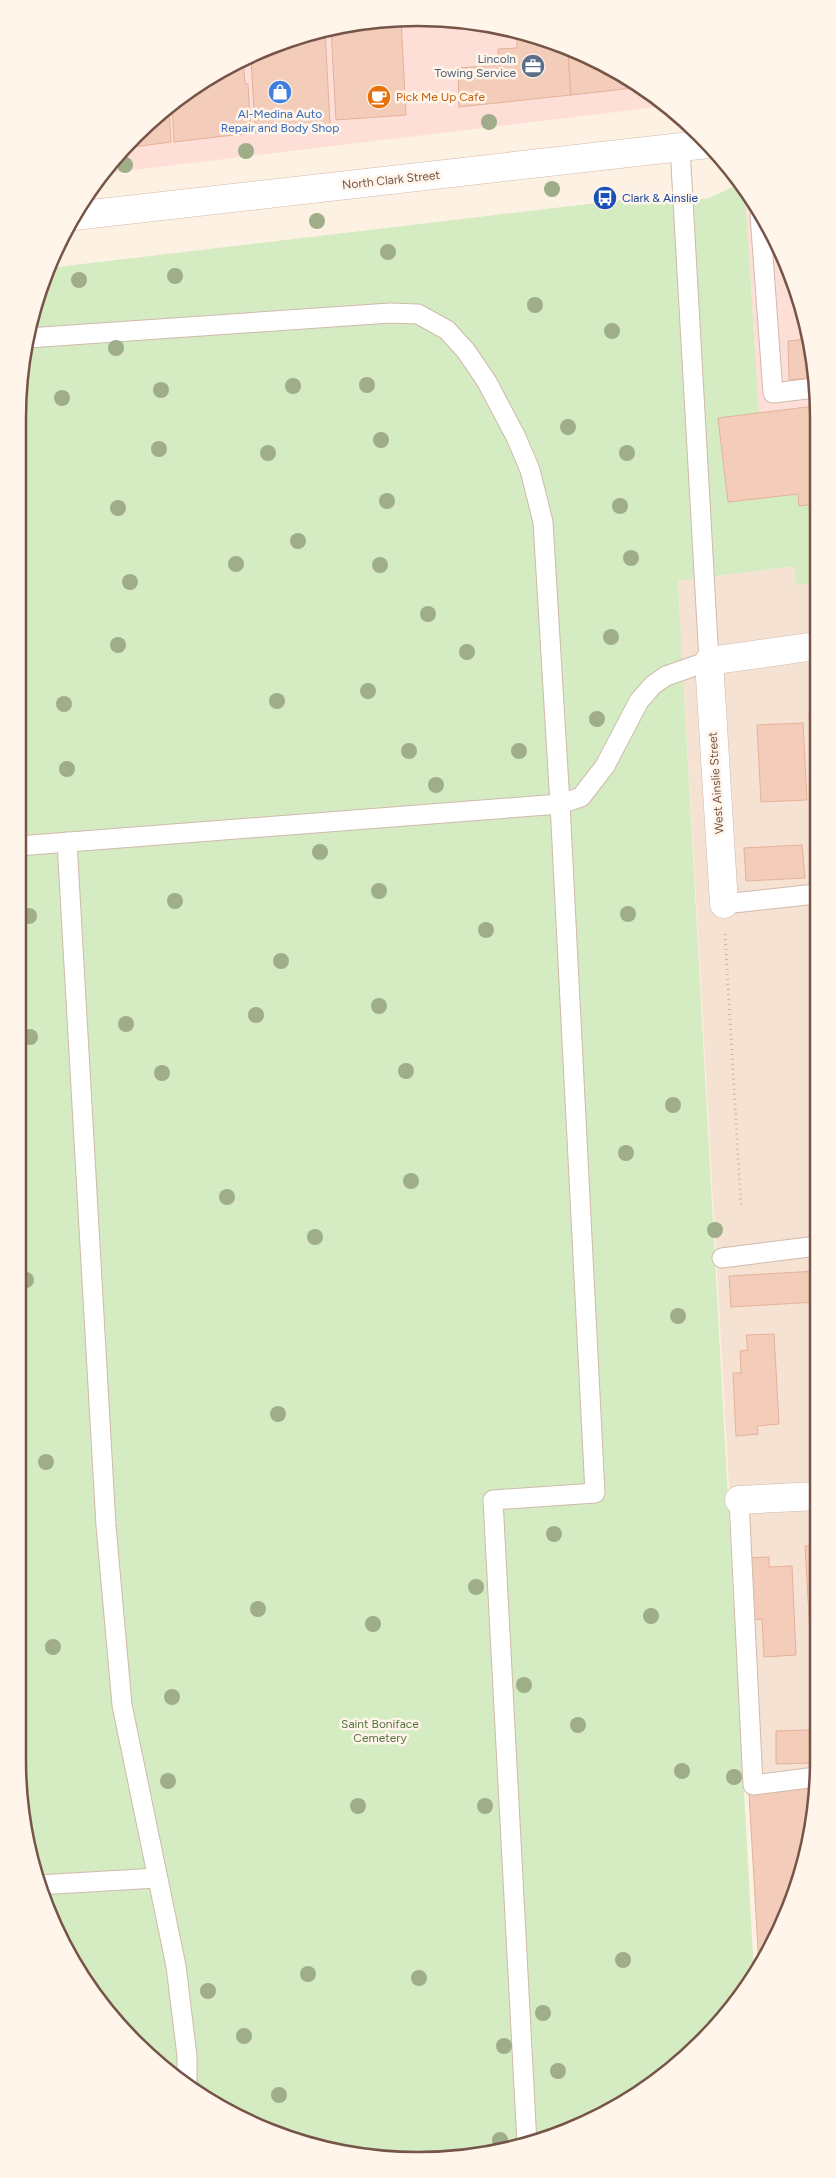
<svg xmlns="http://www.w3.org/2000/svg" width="836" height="2178" font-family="Figtree,sans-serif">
<rect width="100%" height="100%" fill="#fdf1e3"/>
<polygon fill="#f5e2d2" points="794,566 797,585 816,583 818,1760 816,1778 746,1786 678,581"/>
<g fill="#fddfd7">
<polygon points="444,18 522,31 640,85 665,106 100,174 154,117 218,71 290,39 366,21"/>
<polygon points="745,192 777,241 815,365 815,406 759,413"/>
</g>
<polygon fill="#d5ebc1" points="739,184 745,192 759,413 815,406 816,583 797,585 794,566 678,581 754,1974 736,2004 640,2093 572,2130 496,2153 365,2157 290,2139 218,2107 117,2024 71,1960 39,1889 18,1760 18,418 31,314 49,268 631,199 665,203 709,198"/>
<g fill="#f3cdba" stroke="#e6b19a">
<polygon points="401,20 406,115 336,120 331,29 366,21"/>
<polygon points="325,30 330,124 255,133 251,56 290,39"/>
<polygon points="517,30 568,52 571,95 459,107 458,68 499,65 498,49 517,48"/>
<polygon points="568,52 640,85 642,87 571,95"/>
<polygon points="243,59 245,84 248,84 251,133 174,142 172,104 218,71"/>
<polygon points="169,106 171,142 125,148 154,117"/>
<polygon points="806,339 815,365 815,377 789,380 788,341"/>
<polygon points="815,406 815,504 799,506 798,494 728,502 718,418"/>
<polygon points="816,712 816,794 814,794 809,713"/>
<polygon points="803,723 807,800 761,802 757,725"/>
<polygon points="802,845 805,878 746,881 744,848"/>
<polygon points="817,1271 817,1302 731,1307 729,1276"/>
<polygon points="774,1334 779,1424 757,1426 758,1434 736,1436 733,1373 741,1373 740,1351 748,1350 746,1335"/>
<polygon points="805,1546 818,1546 818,1759 817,1759"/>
<polygon points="769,1557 769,1567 792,1566 796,1655 764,1657 762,1619 751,1620 749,1558"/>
<polygon points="809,1730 810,1763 776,1764 776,1731"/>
<polygon points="815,1786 805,1864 777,1937 759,1967 749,1793"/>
</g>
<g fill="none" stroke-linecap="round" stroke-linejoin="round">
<g stroke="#d0baac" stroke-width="21">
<g id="service">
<polyline points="760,215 773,393 815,388"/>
<polyline points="28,338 390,313 418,314 447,330 466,351 487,382 516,437 530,470 543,522 560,804 595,1493 493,1500 527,2144"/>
<polyline points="67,842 106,1526 122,1705 176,1966 187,2056 187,2082"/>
<polyline points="18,846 560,804 581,797 605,766 639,701 653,685 666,676 709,661 680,147"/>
<polyline points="724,904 816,894"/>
<polyline points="722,1258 817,1246"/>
<polyline points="739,1500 753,1785 816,1777"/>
<polyline points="38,1885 157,1878"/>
</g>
</g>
<g stroke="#d0baac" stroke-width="29">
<g id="minor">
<polyline points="724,904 709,661 816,646"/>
<polyline points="739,1500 818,1496"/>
</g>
</g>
<g stroke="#d4b9a9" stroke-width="29">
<polyline id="secondary" points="74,216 708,144"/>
</g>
<polyline stroke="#d8b09d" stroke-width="3" stroke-dasharray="1 4" stroke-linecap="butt" points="725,934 741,1207"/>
<use href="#service" stroke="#fff" stroke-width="19"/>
<use href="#minor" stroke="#fff" stroke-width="28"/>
<use href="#secondary" stroke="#fff" stroke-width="28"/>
</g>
<g fill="#9fad88">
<circle cx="489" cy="122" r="8"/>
<circle cx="246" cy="151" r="8"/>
<circle cx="125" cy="165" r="8"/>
<circle cx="552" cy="189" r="8"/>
<circle cx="317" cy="221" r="8"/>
<circle cx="388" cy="252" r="8"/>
<circle cx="175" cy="276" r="8"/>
<circle cx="79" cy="280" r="8"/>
<circle cx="535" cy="305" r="8"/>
<circle cx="612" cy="331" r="8"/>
<circle cx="116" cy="348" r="8"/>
<circle cx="367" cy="385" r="8"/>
<circle cx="293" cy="386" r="8"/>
<circle cx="161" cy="390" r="8"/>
<circle cx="62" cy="398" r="8"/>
<circle cx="568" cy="427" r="8"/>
<circle cx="381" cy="440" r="8"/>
<circle cx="159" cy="449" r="8"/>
<circle cx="268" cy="453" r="8"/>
<circle cx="627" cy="453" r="8"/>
<circle cx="387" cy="501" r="8"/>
<circle cx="620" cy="506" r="8"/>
<circle cx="118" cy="508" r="8"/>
<circle cx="298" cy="541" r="8"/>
<circle cx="631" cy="558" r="8"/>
<circle cx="236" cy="564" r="8"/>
<circle cx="380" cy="565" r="8"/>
<circle cx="130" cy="582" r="8"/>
<circle cx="428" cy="614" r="8"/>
<circle cx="611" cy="637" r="8"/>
<circle cx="118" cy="645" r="8"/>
<circle cx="467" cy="652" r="8"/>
<circle cx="368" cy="691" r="8"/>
<circle cx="277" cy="701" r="8"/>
<circle cx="64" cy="704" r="8"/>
<circle cx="597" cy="719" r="8"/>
<circle cx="409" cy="751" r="8"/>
<circle cx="519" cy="751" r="8"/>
<circle cx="67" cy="769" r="8"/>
<circle cx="436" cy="785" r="8"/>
<circle cx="320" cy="852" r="8"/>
<circle cx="379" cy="891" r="8"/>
<circle cx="175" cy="901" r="8"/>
<circle cx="628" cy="914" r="8"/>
<circle cx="29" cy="916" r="8"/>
<circle cx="486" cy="930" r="8"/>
<circle cx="281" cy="961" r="8"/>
<circle cx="379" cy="1006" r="8"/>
<circle cx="256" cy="1015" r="8"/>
<circle cx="126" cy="1024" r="8"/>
<circle cx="30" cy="1037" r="8"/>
<circle cx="406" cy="1071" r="8"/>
<circle cx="162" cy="1073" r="8"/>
<circle cx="673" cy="1105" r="8"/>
<circle cx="626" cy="1153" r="8"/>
<circle cx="411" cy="1181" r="8"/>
<circle cx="227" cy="1197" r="8"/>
<circle cx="715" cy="1230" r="8"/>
<circle cx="315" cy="1237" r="8"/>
<circle cx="26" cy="1280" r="8"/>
<circle cx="678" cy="1316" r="8"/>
<circle cx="278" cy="1414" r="8"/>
<circle cx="46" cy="1462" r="8"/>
<circle cx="554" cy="1534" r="8"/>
<circle cx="476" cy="1587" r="8"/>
<circle cx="258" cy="1609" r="8"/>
<circle cx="651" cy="1616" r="8"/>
<circle cx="373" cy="1624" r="8"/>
<circle cx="53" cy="1647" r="8"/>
<circle cx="524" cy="1685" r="8"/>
<circle cx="172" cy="1697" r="8"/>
<circle cx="578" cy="1725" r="8"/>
<circle cx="682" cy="1771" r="8"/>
<circle cx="734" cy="1777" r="8"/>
<circle cx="168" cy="1781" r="8"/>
<circle cx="358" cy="1806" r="8"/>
<circle cx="485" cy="1806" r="8"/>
<circle cx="623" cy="1960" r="8"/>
<circle cx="308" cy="1974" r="8"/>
<circle cx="419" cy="1978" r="8"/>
<circle cx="208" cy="1991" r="8"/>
<circle cx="543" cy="2013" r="8"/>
<circle cx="244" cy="2036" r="8"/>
<circle cx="504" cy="2046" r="8"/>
<circle cx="558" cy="2071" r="8"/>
<circle cx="279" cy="2095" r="8"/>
<circle cx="500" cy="2140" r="8"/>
</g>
<defs>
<g id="office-disc" transform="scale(1.25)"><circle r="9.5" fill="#5c6f8a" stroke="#fff5ea"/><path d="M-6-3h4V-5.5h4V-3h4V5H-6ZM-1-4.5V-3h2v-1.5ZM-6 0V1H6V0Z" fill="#fff"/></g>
<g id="shop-disc" transform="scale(1.25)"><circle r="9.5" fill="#3f7fe0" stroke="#fff5ea"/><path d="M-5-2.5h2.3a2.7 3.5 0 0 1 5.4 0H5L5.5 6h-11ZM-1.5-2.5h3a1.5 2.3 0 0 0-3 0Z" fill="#fff"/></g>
<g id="cafe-disc" transform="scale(1.25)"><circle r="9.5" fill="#e8710a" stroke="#fff5ea"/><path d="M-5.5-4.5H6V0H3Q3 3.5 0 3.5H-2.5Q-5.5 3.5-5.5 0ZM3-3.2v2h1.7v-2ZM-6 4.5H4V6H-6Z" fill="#fff"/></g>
<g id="bus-disc" transform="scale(1.25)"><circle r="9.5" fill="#1a4fb4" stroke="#fff5ea"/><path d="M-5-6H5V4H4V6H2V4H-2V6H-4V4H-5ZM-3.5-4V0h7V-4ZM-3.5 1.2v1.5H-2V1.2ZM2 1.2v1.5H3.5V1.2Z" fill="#fff"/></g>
</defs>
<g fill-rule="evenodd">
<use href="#office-disc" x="533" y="66"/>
<use href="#shop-disc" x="280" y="92"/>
<use href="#cafe-disc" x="379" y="97"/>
<use href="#bus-disc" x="605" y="198"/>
</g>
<g text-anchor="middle" stroke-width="5" stroke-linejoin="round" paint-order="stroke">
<g font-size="12" fill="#4e5e75" stroke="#fff5ea" text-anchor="end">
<text x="516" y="63">Lincoln<tspan x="516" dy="14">Towing Service</tspan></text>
</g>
<g font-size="12" fill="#c56008" stroke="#fff5ea" text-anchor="start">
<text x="396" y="101">Pick Me Up Cafe</text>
</g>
<g font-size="12" fill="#366cbe" stroke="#fff5ea">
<text x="280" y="118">Al-Medina Auto<tspan x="280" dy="14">Repair and Body Shop</tspan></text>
</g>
<g font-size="12" fill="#765548" stroke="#fff5ea">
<text transform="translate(391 180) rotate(-6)" y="4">North Clark Street</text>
<text transform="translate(716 783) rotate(-94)" y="4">West Ainslie Street</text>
</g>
<g font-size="12" fill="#164399" stroke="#fff5ea" text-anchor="start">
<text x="622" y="202">Clark &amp; Ainslie</text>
</g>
<g font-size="12" fill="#52763d" stroke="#fff5ea">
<text x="380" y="1728">Saint Boniface<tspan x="380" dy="14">Cemetery</tspan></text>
</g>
</g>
<path d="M0 0H836V2178H0ZM418 26H418A392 392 0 0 1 810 418V1760A392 392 0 0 1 418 2152H418A392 392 0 0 1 26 1760V418A392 392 0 0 1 418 26Z" fill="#fff5ea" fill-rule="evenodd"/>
<path fill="none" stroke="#765548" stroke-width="2.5" d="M418 26H418A392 392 0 0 1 810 418V1760A392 392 0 0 1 418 2152H418A392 392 0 0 1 26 1760V418A392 392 0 0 1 418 26Z"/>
</svg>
